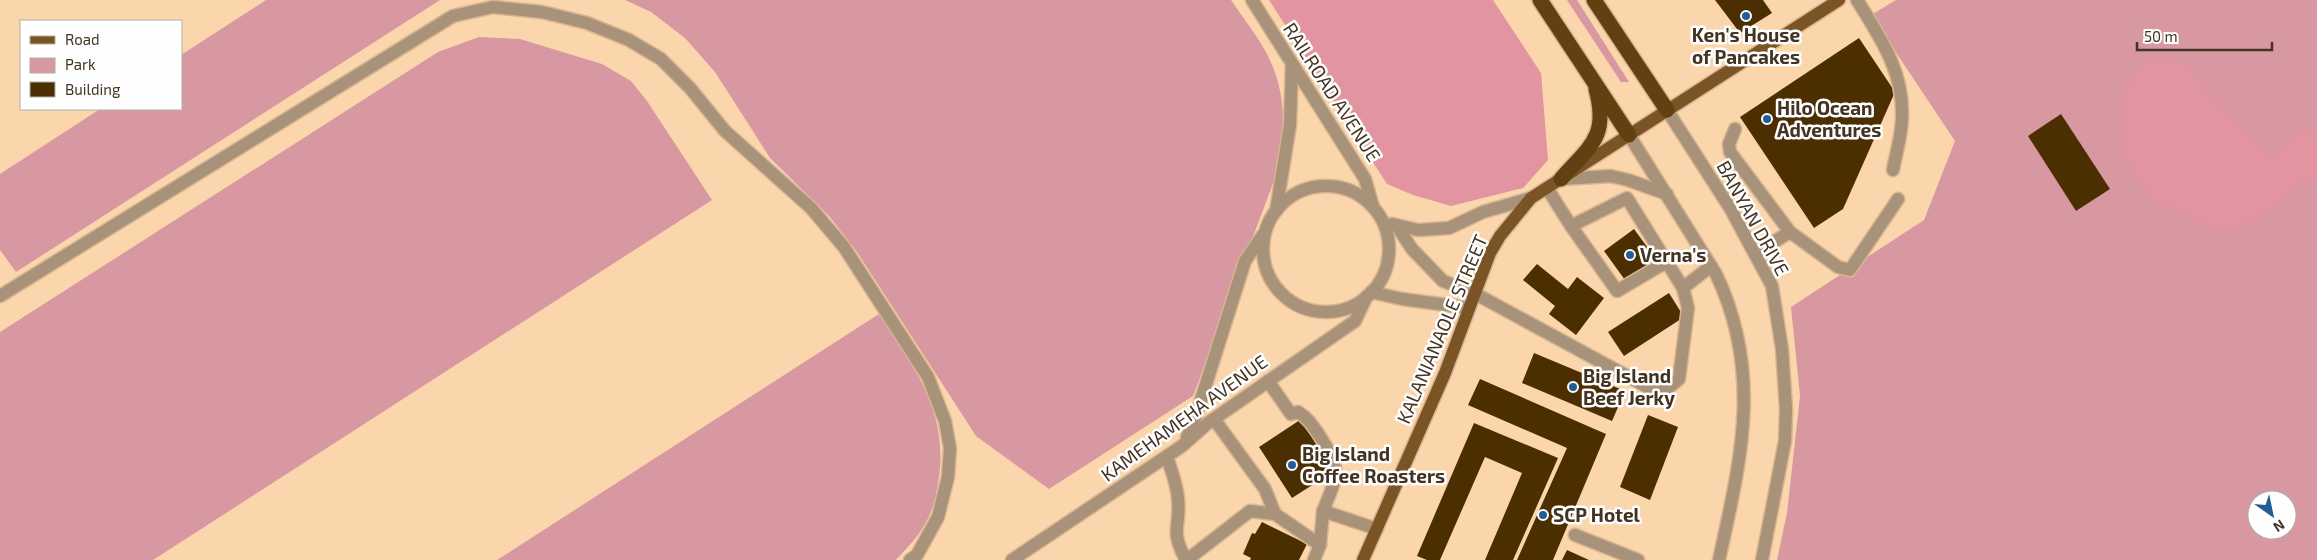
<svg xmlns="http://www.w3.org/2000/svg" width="2317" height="560" font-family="'Exo 2',sans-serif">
<rect width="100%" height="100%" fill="#fbd5ab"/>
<g fill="#d898a1" fill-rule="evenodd">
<polygon points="266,0 440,0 16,272 0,250 0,174 100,109 181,109 181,55"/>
<path d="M625,0H1231C1243,18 1257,35 1267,54C1289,97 1285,136 1274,181L1193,396L1049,489L976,436L857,252L829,216L770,158L715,72L685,38L651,12Z"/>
<polygon points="1567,0 1577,0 1629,82 1621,82"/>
<path d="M1896,0H2317V560H1777L1787,513L1800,396L1791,307L1924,220L1955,141L1871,15ZM2257,500H2287V530H2257Z"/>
<polygon points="479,37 520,39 602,64 631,81 647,101 712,200 153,560 0,560 0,332 438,52"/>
<path d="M879,314C914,366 948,411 939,477C937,492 933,511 925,524C918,537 906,549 896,560H497Z"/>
</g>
<g fill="#e294a0">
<polygon points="1269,0 1493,0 1541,73 1548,160 1523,188 1451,206 1413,195 1387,184"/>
<polygon points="2147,60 2182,61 2272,155 2302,127 2317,130 2317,179 2302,183 2261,218 2219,233 2150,199 2122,153 2123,88"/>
</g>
<g fill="#4c2e03">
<polygon points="1715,0 1763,0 1772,13 1740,33"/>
<polygon points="1859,38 1895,92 1843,209 1814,228 1740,117"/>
<polygon points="2061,114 2110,189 2076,211 2028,136"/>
<polygon points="1634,229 1656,259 1625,280 1604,251"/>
<polygon points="1537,264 1568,289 1577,277 1604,298 1576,335 1549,314 1555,306 1523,280"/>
<polygon points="1669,293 1684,317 1624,356 1608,332"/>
<polygon points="1534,353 1625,391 1612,421 1522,383"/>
<polygon points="1480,379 1606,434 1553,560 1517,560 1567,448 1468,405"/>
<polygon points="1648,415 1678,427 1650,500 1620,487"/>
<polygon points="1303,418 1323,450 1319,453 1331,473 1292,498 1259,447"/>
<polygon points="1474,423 1558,458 1513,560 1485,560 1522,473 1485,457 1440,560 1427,560 1417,556"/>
<polygon points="1262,522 1307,544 1299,560 1250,560 1251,558 1243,554 1252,533 1255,534"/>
<polygon points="1567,550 1589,560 1562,560"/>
</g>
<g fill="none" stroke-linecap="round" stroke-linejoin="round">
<g stroke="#d6b590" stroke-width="15">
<g id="minor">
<polyline points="1252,0 1365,179 1373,207"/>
<path d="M1857,0C1880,37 1904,72 1902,117C1902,135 1896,153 1893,170"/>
<polyline points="1667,110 1730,208 1772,286 1782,349 1786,409 1785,441 1762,560"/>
<polyline points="1735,129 1729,144 1730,152 1790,232"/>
<path d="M1629,135L1716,274C1763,373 1741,459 1719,560"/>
<polyline points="1561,179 1611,176 1628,180 1667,194"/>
<circle cx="1326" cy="249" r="63"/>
<polyline points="1547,188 1571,226"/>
<polyline points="1276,211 1290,125 1292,64"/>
<polyline points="1392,224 1418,230 1449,228 1483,212 1531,198"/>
<polyline points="1397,226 1412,249 1443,281 1474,293 1651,389 1666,390 1679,379 1688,308 1683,288"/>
<polyline points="1756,253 1790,232 1838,267 1850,270 1898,199"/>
<polyline points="1668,261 1617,291 1571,226 1627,198 1683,288 1711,266"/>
<polyline points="1371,292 1402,299 1469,308"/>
<polyline points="0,296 453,16 493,7 542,12 587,23 629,40 661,59 690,88 725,131 811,208 844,247 928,377 945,421 950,448 948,477 938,517 917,555 910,560"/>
<path d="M1268,381L1291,414L1298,412C1308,418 1313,426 1319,435C1342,470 1338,474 1323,511L1377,529"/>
<polyline points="1214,419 1265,489 1275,514"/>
<polyline points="1187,437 1193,425 1245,261 1263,235"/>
<path d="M1167,457C1171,470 1177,484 1178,499C1181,528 1169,529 1186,560"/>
<polyline points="1575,535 1638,560"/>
<polyline points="1320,545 1323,511"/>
<polyline points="1012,560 1182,446 1208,423 1355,321 1367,296"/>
<polyline points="1187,560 1250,511 1275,514 1320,545 1314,560"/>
</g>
</g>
<g stroke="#d6b590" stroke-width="15">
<polyline id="major" points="1363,560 1445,373 1490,253 1500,236 1531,198 1839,0"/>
</g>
<g stroke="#d6b590" stroke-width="18">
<g id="highway">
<polyline points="1540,0 1629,135"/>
<polyline points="1594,0 1667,110"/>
<path d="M1561,179C1590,146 1609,137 1596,89"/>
</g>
</g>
<use href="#minor" stroke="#a8927a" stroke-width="12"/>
<use href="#major" stroke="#7a5424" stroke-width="12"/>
<use href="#highway" stroke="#624012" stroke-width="15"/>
</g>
<g fill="#225e95" stroke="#fefefe" stroke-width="2">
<circle cx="1746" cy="16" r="5"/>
<circle cx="1767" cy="119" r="5"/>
<circle cx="1630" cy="255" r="5"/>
<circle cx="1573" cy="387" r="5"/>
<circle cx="1292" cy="465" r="5"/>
<circle cx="1543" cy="515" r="5"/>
</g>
<g text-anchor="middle" stroke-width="5" stroke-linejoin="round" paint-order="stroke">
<g font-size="19" font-weight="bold" fill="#423322" stroke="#fefefe" text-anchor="start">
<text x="1746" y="42" text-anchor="middle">Ken's House<tspan x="1746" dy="22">of Pancakes</tspan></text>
<text x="1777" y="115">Hilo Ocean<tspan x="1777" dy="22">Adventures</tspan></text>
<text x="1640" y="262">Verna's</text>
<text x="1583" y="383">Big Island<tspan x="1583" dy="22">Beef Jerky</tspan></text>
<text x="1302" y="461">Big Island<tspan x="1302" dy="22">Coffee Roasters</tspan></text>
<text x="1553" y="522">SCP Hotel</text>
</g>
<g font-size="19" fill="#423322" stroke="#fefefe">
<text transform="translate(1332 92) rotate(57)" y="7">RAILROAD AVENUE</text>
<text transform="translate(1753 218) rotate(61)" y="7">BANYAN DRIVE</text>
<text transform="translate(1442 329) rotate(-67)" y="7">KALANIANAOLE STREET</text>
<text transform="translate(1184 418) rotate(-36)" y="7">KAMEHAMEHA AVENUE</text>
</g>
</g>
<rect x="20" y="20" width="162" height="90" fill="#fefefe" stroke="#b3ada6"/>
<rect x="30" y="36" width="25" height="8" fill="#7a5424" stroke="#b3ada6"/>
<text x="65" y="45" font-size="15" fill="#423322">Road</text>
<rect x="30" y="58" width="25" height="15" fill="#d898a1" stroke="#b3ada6"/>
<text x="65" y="70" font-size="15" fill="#423322">Park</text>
<rect x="30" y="82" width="25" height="15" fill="#4c2e03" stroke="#b3ada6"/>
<text x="65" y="95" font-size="15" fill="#423322">Building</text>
<g transform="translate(2272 515) rotate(147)"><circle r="24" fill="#fefefe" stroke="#b3ada6"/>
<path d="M0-4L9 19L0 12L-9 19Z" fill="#225e95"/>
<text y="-8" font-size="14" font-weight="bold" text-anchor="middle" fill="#423322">N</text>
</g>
<path d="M2137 42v8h135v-8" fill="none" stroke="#423322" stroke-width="2.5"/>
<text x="2144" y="42" font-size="15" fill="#423322" stroke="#fefefe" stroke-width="4" paint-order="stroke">50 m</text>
</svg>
